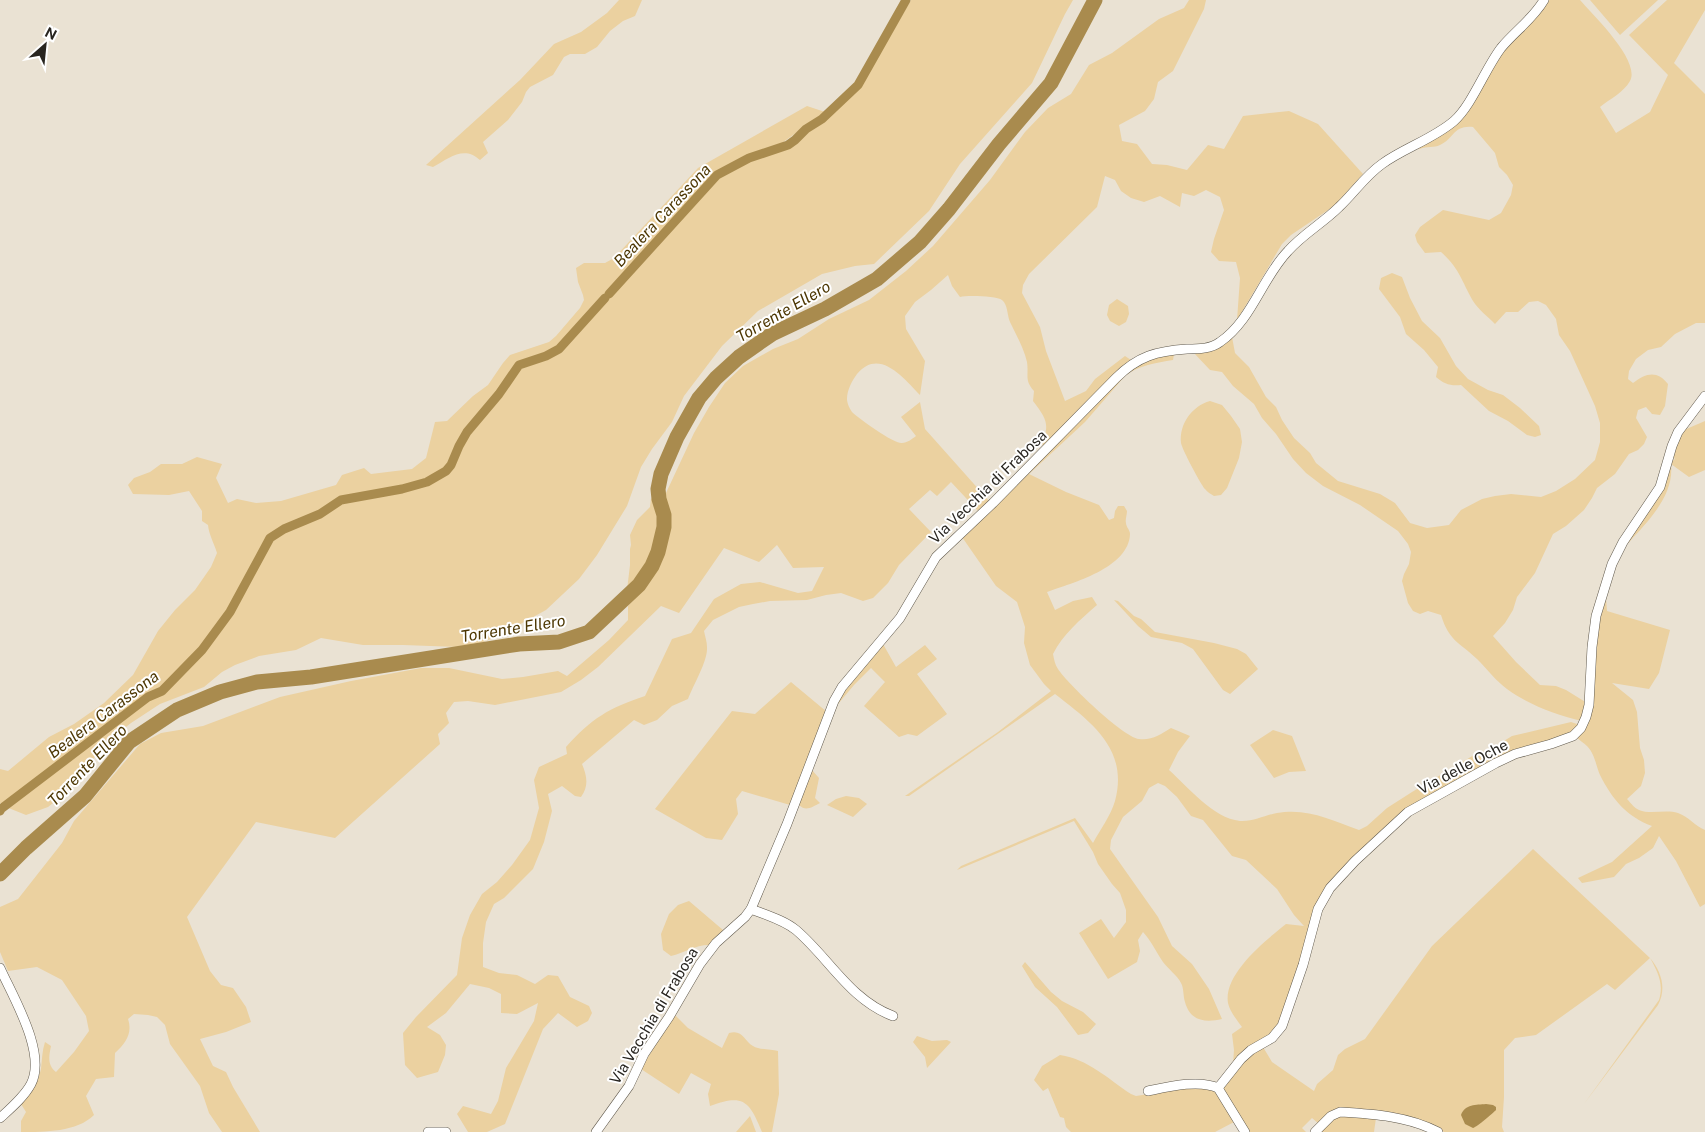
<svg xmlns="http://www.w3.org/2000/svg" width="1705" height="1132" font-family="'Public Sans',sans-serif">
<rect width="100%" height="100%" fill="#eae2d3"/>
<g fill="#ebd1a0">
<path d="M619,0H642L635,16L623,21L610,31L597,47L585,54H570L564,57L553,75L530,87L526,92L522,102L508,120L483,142L488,153L480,160C464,145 449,158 433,167L426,165L520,80L554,44L581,32L607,13Z"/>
<polygon points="911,0 1073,0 1065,14 1032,83 960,164 929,211 874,264 855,266 822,274 758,311 722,346 684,396 672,422 652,449 641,467 627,506 597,555 579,579 546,610 500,635 481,643 458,647 403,645 363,645 321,638 296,650 259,656 235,665 222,672 204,687 160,704 131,723 106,743 67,792 48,807 26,815 6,807 149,699 164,691 204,651 234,610 262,556 272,540 286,530 322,514 343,501 399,492 427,484 448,471 452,467 468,434 500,396 519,368 561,350 719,177 751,161 794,146 811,130 823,122 858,90"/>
<path d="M1189,0H1206L1204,9L1173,71L1158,82L1154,99L1145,111L1119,125L1122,141L1137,144L1152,164L1167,165L1187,170L1208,145L1224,149L1243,116L1289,111L1318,124L1363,174L1334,206L1291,235L1282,244L1237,320L1240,278L1236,262L1219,261L1211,252L1214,239L1224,210L1220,197L1206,190L1194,196L1182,193L1180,207L1160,196L1144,202L1131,198L1121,191L1115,180L1105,176L1097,207L1029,274L1023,285L1022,293L1040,327L1046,351L1065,401L1086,391L1095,379L1125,356L1131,360L1120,369L1042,447C1049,423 1048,421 1033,401L1034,391C1024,380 1029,375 1027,362C1024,348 1016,335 1010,322C1007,315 1008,305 1002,300C997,296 967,295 960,297L952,286L948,275L931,290L915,302L905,316L906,329L925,361L920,395C904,378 879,347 857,374C852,381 847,390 847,399C847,403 850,410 853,413C861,420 894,444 902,443C907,443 912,439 916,436L901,417L920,402L925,429L990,502L979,512L951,482L937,496L930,490L909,509L931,532L899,565L888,583L873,598L863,601L841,593L826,595L807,600L770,601L753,604L739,607L713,620L704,631C705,636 707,642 707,647C708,661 693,685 688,699L672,706L657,720L644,725L634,720L582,764C587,776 589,786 581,797L575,796L562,786L548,794L552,811L544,842L533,869L504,898L494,904L486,922L483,943V967L499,973L517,975L535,984L548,975L558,976L570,997L589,1006L592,1013L588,1021L577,1027L558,1013L543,1029L505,1124L487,1132H468L457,1114L463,1106L491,1114L498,1101L506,1068L534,1021L538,1003L517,1014L501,1013V994L489,988L470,984L446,1013L427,1027L440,1035L446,1045L445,1055L438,1072L417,1078L405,1065L403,1033L416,1017L457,975L462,938L470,915L482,894L497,882L512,865L530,840L539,808L534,780L539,767L567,754L566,747C592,718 609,708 645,696L672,639L691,633L714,599L741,584L760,582L798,593L812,591L824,567L793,568L777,545L759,562L724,548L679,613L661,606L598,667L581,680L561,692L495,705L468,701L454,702L446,713L449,723L438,734L440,744L335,838L256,822L187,917L210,971L221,985L233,988L246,1007L251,1022L226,1032L200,1039L213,1066L226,1072L233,1087L260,1132H222L209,1113L200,1086L170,1044L165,1025L157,1017L148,1015L134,1014L128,1019C133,1034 125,1044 115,1053L114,1077L96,1079L86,1096L94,1115C77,1132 45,1132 21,1132V1121L26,1112L21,1104C30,1094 38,1083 41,1069C42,1060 42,1051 45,1042L51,1046C49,1056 47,1065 56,1072L74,1052L89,1031L86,1016L62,980L37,967L8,971L0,952V907L18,899L62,843L74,821L140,744L161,733L203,726L280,697L351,681L421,668H449L502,679L523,677L558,671L567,676L609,640L628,620V606L649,578L660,559L667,541L668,517L664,506L666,493L694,433L709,407L725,383L743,366L773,349L798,339L829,319L869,300L906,271L933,246L990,180L1025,132L1048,108L1071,94L1089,65L1112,53L1159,19L1184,8Z"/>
<path d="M1547,0H1580C1593,15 1641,61 1630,81C1624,92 1610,99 1600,107L1616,133L1650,112L1668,75L1629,35L1667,0H1705V10L1674,63L1705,94V323H1696L1675,334L1661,347L1648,350L1636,359L1629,371L1628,379L1633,383C1646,373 1657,370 1668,384L1665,406L1660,415L1652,414L1646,407L1638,410L1636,418L1647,437L1644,444L1638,450L1629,454L1615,474L1597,488L1592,498L1584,510L1566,526L1553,534L1535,573L1517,597L1513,610L1505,623L1493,636L1516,662L1540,685L1556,686L1566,690L1587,703L1582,721C1557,715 1529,705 1507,689C1496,681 1487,669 1477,659C1459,642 1449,641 1441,615L1428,611L1420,614L1413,611L1408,603L1402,581L1404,574L1409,564L1411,552L1408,544L1398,531L1360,505L1323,486L1306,473L1293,459L1276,434L1262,418L1254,404L1233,386L1222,372L1210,370L1194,353L1218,348L1232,337L1235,353L1249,367L1266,397L1276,407L1282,420L1294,438L1310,453L1316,463L1338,481L1380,494L1395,503L1410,523L1427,528L1449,525L1461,510L1482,499L1495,496L1511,494L1541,497L1556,491L1575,479L1595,460L1600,442V423L1595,406L1570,351L1559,335L1556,319L1546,305L1538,301L1529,302L1518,312H1506L1495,324C1488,317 1478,309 1473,301C1461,280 1460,269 1441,252L1425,253L1417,242L1415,235L1420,227L1443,210L1489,220L1501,213L1511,195L1513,185L1507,175L1499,167L1495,153L1473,127C1453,125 1454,139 1440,145C1434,148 1427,146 1420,149L1417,147L1441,134L1500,55Z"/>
<polygon points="1590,0 1658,0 1620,35"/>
<path d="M807,106L825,112L782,143L747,155L712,176L558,346L545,353L520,362L515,366L497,393L465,431L457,445L449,463L444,469L426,480L401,488L340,498L319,512L284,528L270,537L229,612L201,649L162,689L148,695L4,805L0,803V769L8,771L49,737L74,724L104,703L133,675L158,631L175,610L195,590L211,567L217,553C214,543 209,535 208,525L202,521V511L189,491L169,495L133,494L128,485L134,478L150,472L161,464H182L197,457L222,464L216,478L228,503L237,499L256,503L281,501L336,485L342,475L364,468L371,474L412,469L426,458L435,422L447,421L473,396L488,385L503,363L510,355L549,342L556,336L580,308L584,300L583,295L578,282L576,268L584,263H605L614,258L698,168Z"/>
<path d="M1392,273L1402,277L1410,298L1422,321L1440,338L1456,366L1468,379L1488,390L1503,395L1520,408L1539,426L1541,435L1535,437L1527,435L1508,421L1489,411L1461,385C1450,386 1444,384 1436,377L1438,367L1424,350L1406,334L1400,317L1379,289L1381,278Z"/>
<polygon points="1117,299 1128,306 1129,314 1126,322 1119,326 1110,321 1107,315 1109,305"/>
<path d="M1174,354L1173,360C1156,363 1139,365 1125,376L1085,422L1029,474L1066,492L1099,505L1109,520L1114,518L1115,511L1118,506H1124L1127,511C1127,515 1125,520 1126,523C1126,527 1130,530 1130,534C1129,568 1072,583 1047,592L1055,610L1073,601L1092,597L1097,605C1080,620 1063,634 1053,654C1054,659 1055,665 1058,669C1067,683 1123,737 1139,739C1151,741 1161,734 1171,728L1190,736L1178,752L1169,770C1188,787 1213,818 1240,821C1253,822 1265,815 1277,813C1309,808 1330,820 1359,830L1367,826L1387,808L1412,792L1474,755L1494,747L1512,736L1571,722L1580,725L1577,730L1412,807L1331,882L1286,1010L1273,1033L1233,1064L1234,1050L1232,1034L1242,1027C1237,1020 1230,1012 1228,1003C1223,974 1266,940 1286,924L1304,926L1294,915L1277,889L1246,860L1232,856L1203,820L1191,816L1177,797L1165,786L1158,783L1149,788L1142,801L1123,817L1111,840L1110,849L1158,917L1172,946L1192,964L1209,989L1222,1019C1205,1023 1190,1021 1185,1002C1183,996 1184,988 1181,983C1177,975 1168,969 1163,962C1156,952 1152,942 1143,932L1138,940L1140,951L1137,962L1108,979L1079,933L1101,919L1114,938L1126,922V910L1120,893L1112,884L1098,864L1093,852L1074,821L957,870L961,866L1075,818L1093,843C1100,830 1111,815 1115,801C1129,749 1091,722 1055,694L909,796H905L998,732L1051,691L1044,684L1030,665L1024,643L1025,627L1017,602L996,586L962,537L1124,375L1147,360Z"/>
<path d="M1705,398V403L1684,430L1705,421V470L1689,477L1671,464C1675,499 1641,528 1620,552L1659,493L1669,463L1675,459L1673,456L1670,458C1677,433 1690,419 1705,398Z"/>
<path d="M1210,401L1222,405L1231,416L1240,429L1242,442L1239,458L1227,488L1221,495L1214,496C1211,494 1207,492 1205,489C1201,485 1182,449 1181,443C1179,424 1192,406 1210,401Z"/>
<polygon points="651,498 656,505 660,518 659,532 654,543 653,555 647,568 627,590 630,565 630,549 631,545 630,535 637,520 650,507"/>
<path d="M1606,598L1607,611L1670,630L1659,673L1649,689L1612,683L1633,700L1637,712L1640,748L1644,760L1645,773L1641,786L1627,799C1631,803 1634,808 1639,810C1651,815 1665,809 1678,813C1689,817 1695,826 1705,830V904L1700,907L1676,861L1659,836L1653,848L1639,858L1626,864L1614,877L1582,883L1578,878L1612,862L1652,826C1627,817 1612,799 1600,775C1596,766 1595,754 1587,746C1584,743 1579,740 1575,736L1581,731L1598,620Z"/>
<polygon points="1114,600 1118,601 1134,616 1141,619 1155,632 1214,643 1237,649 1246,654 1258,669 1230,694 1223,690 1193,649 1182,643 1151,637 1138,626"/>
<polygon points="883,644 896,667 925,645 937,659 917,674 947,714 917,736 908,734 899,737 864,706 885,682 871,668 854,685 833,710 849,685"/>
<polygon points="791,682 827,712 790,805 742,791 736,799 738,814 722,840 706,838 655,809 732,711 755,714"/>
<polygon points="1273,730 1292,736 1306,771 1289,772 1274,778 1250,745"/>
<path d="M811,769L819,778L815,798L820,803C812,807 806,812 799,805V802Z"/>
<polygon points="846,796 859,798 867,804 853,817 827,805 836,799"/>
<path d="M1533,849L1650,958C1661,971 1667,988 1658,1005L1584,1104L1659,1000C1664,984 1658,972 1650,958L1615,990L1607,984L1536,1035L1515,1038L1504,1050V1097L1502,1127L1504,1132H1444L1428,1123L1339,1110L1319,1124L1312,1118L1302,1128L1306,1132H1249L1222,1088C1234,1073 1246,1057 1263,1047L1272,1062L1314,1091L1317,1084L1333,1070L1338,1055L1345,1049L1365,1039L1432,946Z"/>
<path d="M689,901L723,930L709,945C695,945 684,953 671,956L663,950L661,934L669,914L678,905Z"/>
<polygon points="1025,962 1051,992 1062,1001 1083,1012 1096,1024 1088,1033 1078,1035 1057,1007 1035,987 1022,966"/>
<path d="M674,1014L688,1028L722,1048L729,1033C743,1029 744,1041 753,1046C759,1050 771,1049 778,1051L779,1094L772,1132H762C749,1100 743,1094 710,1106L708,1094L711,1084L691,1073L679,1094L641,1069Z"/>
<polygon points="917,1036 932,1041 947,1040 951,1042 927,1068 925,1057 913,1042"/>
<path d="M1060,1055C1088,1059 1108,1079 1131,1094L1136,1096L1200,1086L1215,1090L1236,1121L1215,1132H1071L1066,1127L1064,1118L1060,1117L1048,1088L1043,1091L1034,1080L1042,1066Z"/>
<polygon points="1337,1115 1376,1118 1374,1132 1319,1132"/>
<polygon points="750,1116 756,1132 736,1132"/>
</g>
<path fill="#a98b4e" d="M1486,1104L1493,1105L1496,1107V1110C1493,1113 1477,1127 1473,1128L1465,1124L1461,1115C1465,1104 1476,1105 1486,1104Z"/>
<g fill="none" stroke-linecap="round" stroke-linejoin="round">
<g stroke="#a98b4e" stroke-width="9">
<polyline points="609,294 717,175 749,158 788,145 795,140 806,129 822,119 858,85 906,0"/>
<polyline points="0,811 1,809 148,697 162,691 202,650 230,612 270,538 284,529 320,514 341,500 402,489 427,482 446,471 451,465 459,446 467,432 499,394 519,365 546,356 559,349 605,298"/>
<polyline points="0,873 0,874"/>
</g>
<polyline stroke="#a98b4e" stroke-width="15" points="0,874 26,848 85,796 129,742 177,710 220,692 257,682 311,677 519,644 559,642 589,632 639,585 652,566 658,552 664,527 664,515 659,499 658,489 661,474 677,437 699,398 716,378 739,357 772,334 825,309 877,279 920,242 949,209 999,144 1051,83 1095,0"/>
<g stroke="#60594c" stroke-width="10">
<g id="minor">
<path d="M751,909C766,915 784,920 796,930C829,958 850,1000 893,1016"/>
<path d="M0,968C13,997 47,1053 31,1084C24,1097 11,1108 0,1118"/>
<polyline points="1218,1088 1245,1132"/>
<path d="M1148,1091C1167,1087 1199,1079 1218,1088L1241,1059L1251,1050L1272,1038L1282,1026L1303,965L1318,909L1330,888L1355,861L1408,812L1496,763L1515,754L1551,744L1573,736L1581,728L1586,717L1589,705L1592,647L1596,616L1612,564L1623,542L1660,487L1672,446L1678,432L1705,396"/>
<polyline points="428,1132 446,1132"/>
<path d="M596,1132L629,1086L644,1054L669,1017L700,964L716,943L745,917L751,909L787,824L834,701L842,687L900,618L936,557L993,503L1116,378C1138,356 1157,351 1187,349C1198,349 1211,349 1220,342C1252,320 1262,278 1288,251C1303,234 1323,223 1339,207C1354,193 1365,176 1382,164C1404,148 1433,139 1454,121C1472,105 1485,69 1501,48C1515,31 1533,19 1544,0"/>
<path d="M1315,1132L1331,1116L1340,1112C1373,1114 1408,1116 1438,1132"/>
</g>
</g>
<use href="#minor" stroke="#fff" stroke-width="9"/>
</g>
<g text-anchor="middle" stroke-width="4" stroke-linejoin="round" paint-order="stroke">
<g font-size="15" fill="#282520" stroke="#fff">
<text transform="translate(988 487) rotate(-44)" y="5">Via Vecchia di Frabosa</text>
<text transform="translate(1463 767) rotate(-28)" y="5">Via delle Oche</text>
<text transform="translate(654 1016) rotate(-59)" y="5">Via Vecchia di Frabosa</text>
</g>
<g font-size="16" font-style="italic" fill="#4d3703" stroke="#fff">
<text transform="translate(662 215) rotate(-47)" y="6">Bealera Carassona</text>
<text transform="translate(783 311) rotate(-30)" y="6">Torrente Ellero</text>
<text transform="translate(513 628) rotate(-9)" y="6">Torrente Ellero</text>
<text transform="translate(103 714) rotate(-37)" y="6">Bealera Carassona</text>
<text transform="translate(87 765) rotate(-46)" y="6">Torrente Ellero</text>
</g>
</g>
<g transform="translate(45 45) rotate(27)" stroke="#ffffff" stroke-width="4" paint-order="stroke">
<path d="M0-4L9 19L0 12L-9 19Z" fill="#282520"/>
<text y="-8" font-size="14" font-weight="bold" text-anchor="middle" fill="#282520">N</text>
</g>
</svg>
